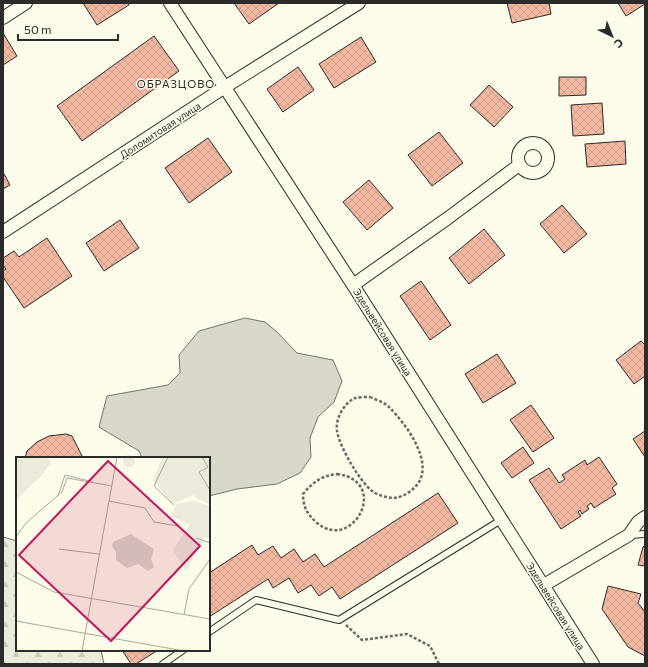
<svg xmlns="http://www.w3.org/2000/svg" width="648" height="667" font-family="Commissioner,sans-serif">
<defs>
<pattern id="forest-firs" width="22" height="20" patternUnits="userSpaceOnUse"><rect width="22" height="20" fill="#ecebdb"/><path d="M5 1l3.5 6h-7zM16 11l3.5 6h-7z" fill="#cbcabc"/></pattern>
<pattern id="building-cross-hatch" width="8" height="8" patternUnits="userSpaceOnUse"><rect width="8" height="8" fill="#f2b8a0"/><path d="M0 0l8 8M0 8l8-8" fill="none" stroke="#d09e8a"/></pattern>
</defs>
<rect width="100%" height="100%" fill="#fdfbea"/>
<polygon fill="url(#forest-firs)" stroke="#74746e" points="3,537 17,541 17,650 101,650 104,664 3,664"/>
<polygon fill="#d8d7c9" stroke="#74746e" points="245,318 265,322 277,332 297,353 333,360 342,381 334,402 318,417 310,438 311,457 300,473 277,484 237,489 209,496 209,458 142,458 139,451 99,427 107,396 168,385 180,373 179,355 199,331"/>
<g fill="url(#building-cross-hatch)" stroke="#2b2b2b">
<polygon points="83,3 128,3 129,5 97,25"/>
<polygon points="234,3 279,3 249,24"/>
<polygon points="507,3 549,3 551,14 512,23"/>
<polygon points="618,3 645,3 645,4 626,16"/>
<polygon points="3,33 17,56 3,65"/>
<polygon points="154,36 179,71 82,141 57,106"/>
<polygon points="361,37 376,62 334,88 319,64"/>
<polygon points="298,67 314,90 283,112 267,89"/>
<polygon points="559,77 586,77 586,95 559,96"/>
<polygon points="489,85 513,107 494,127 470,105"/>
<polygon points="602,103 604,134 573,136 571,105"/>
<polygon points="439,132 463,163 432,186 408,155"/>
<polygon points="208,138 232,172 189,203 165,168"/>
<polygon points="625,141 626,164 587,167 585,144"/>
<polygon points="3,172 10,185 3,189"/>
<polygon points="369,180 393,208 367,230 343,202"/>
<polygon points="562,205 587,234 564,253 540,224"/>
<polygon points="120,220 139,248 104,271 86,243"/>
<polygon points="484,229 505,255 469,284 449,258"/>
<polygon points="47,238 72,276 24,308 3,277 3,271 6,269 3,265 3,258 14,251 19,257"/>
<polygon points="421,281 451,325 430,340 400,296"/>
<polygon points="641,341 645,345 645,376 634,384 616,360"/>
<polygon points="497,354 516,383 483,403 465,374"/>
<polygon points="531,405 554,438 533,452 510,420"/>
<polygon points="645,431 645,457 633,439"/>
<polygon points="66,434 72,436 83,458 25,458 27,451 37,442 49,436"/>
<polygon points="523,447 534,463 512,478 501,463"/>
<polygon points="599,457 617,484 612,488 616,494 594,508 591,503 587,506 589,509 582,514 580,510 578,512 581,516 561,529 529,480 549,468 559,483 565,479 562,475 585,460 587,465"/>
<polygon points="438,493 458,523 340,599 332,587 319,596 311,585 298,593 289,578 273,588 268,579 209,617 209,573 252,545 258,555 273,546 281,558 294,549 303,562 315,554 324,567"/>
<polygon points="645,545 645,566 638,565 643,547"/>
<polygon points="608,586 641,594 638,603 645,612 645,656 628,647 602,609"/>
<polygon points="122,650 158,650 136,664 131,664"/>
</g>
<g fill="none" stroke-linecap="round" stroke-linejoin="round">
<g stroke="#2b2b2b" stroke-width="8">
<g id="lane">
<polyline points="629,535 645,534"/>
<polyline points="209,632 256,600 339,620 501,520"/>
<polyline points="163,664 183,650"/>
</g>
</g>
<g stroke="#2b2b2b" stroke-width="14">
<g id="street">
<polyline points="170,3 353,285 593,664"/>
<polyline points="3,18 26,3"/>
<circle cx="533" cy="158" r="15"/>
<polyline points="3,232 225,87 359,3"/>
<polyline points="353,285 448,218 519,165"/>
<polyline points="544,585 629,535 638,522 645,517"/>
</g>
</g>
<g stroke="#6a6964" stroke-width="2.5" stroke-dasharray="3 2" stroke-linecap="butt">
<path d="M370,397C376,400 384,402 389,407C406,424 438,466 414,488C408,494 400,498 392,498C385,497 377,495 372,491C359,480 340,448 337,431C335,419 344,403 355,398C359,397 366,397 370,397Z"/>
<path d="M337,474C391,481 353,553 317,523C307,514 303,507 303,494C313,482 321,476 337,474Z"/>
<polyline points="346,625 362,640 407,634 430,646 439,664"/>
</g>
<use href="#lane" stroke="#fdfbea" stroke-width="6"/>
<use href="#street" stroke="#fdfbea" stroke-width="12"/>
</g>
<g text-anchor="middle" stroke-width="3" stroke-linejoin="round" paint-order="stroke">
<g font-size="10" fill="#2b2b2b" stroke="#fdfbea">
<text transform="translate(160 130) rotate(-33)" y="4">Доломитовая улица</text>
<text transform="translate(383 332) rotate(58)" y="4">Эдельвейсовая улица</text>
<text transform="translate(556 606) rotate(58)" y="4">Эдельвейсовая улица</text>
</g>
<g font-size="11" letter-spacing="1" fill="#2b2b2b" stroke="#fdfbea">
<text x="176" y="88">ОБРАЗЦОВО</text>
</g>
</g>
<g transform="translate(16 457)">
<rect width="194" height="194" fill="#fdfbea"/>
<path d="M0,0H30L35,5L26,18L0,43ZM178,44L194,49V81L189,80L170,114L157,93L174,67L156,60V56L161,47Z" fill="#ecebdb"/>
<path d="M107 4a6 6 0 1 1 12 0a6 6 0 1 1-12 0Z" fill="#ecebdb"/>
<path d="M147,0H194V47L181,42L178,38L156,47L137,23Z" fill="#ecebdb"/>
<path d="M115,77L138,92L135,102L138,110L132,114L122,107L111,111L100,103V95L96,89L97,85Z" fill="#d8d7c9"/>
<path fill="none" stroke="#a9a89e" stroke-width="1" d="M152,0L138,29L158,48M186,0L192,10L183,15L194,33M42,39L49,18L77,25M93,44L129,51L138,65L162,69M0,80L10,66L46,35L51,21L96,29M180,81L194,86M43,92L83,97M0,115L38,135L194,162M168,158L173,132L194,102M0,164L168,194M66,194L101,0"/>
<path fill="#c2185b" fill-opacity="0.15" stroke="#c2185b" stroke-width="2" d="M92,4L184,89L95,184L3,98Z"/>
<rect width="194" height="194" fill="none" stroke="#2b2b2b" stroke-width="2"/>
</g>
<rect width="648" height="667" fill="none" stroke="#2b2b2b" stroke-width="8"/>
<g transform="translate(612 36) rotate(137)" stroke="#fdfbea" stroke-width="3" paint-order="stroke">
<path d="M0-3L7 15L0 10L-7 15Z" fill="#2b2b2b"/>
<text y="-6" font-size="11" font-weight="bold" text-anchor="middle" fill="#2b2b2b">С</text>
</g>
<path d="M18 34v6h100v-6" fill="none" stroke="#2b2b2b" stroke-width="2"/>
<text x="24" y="34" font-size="12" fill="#2b2b2b" stroke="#fdfbea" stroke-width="3" paint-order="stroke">50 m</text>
</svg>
